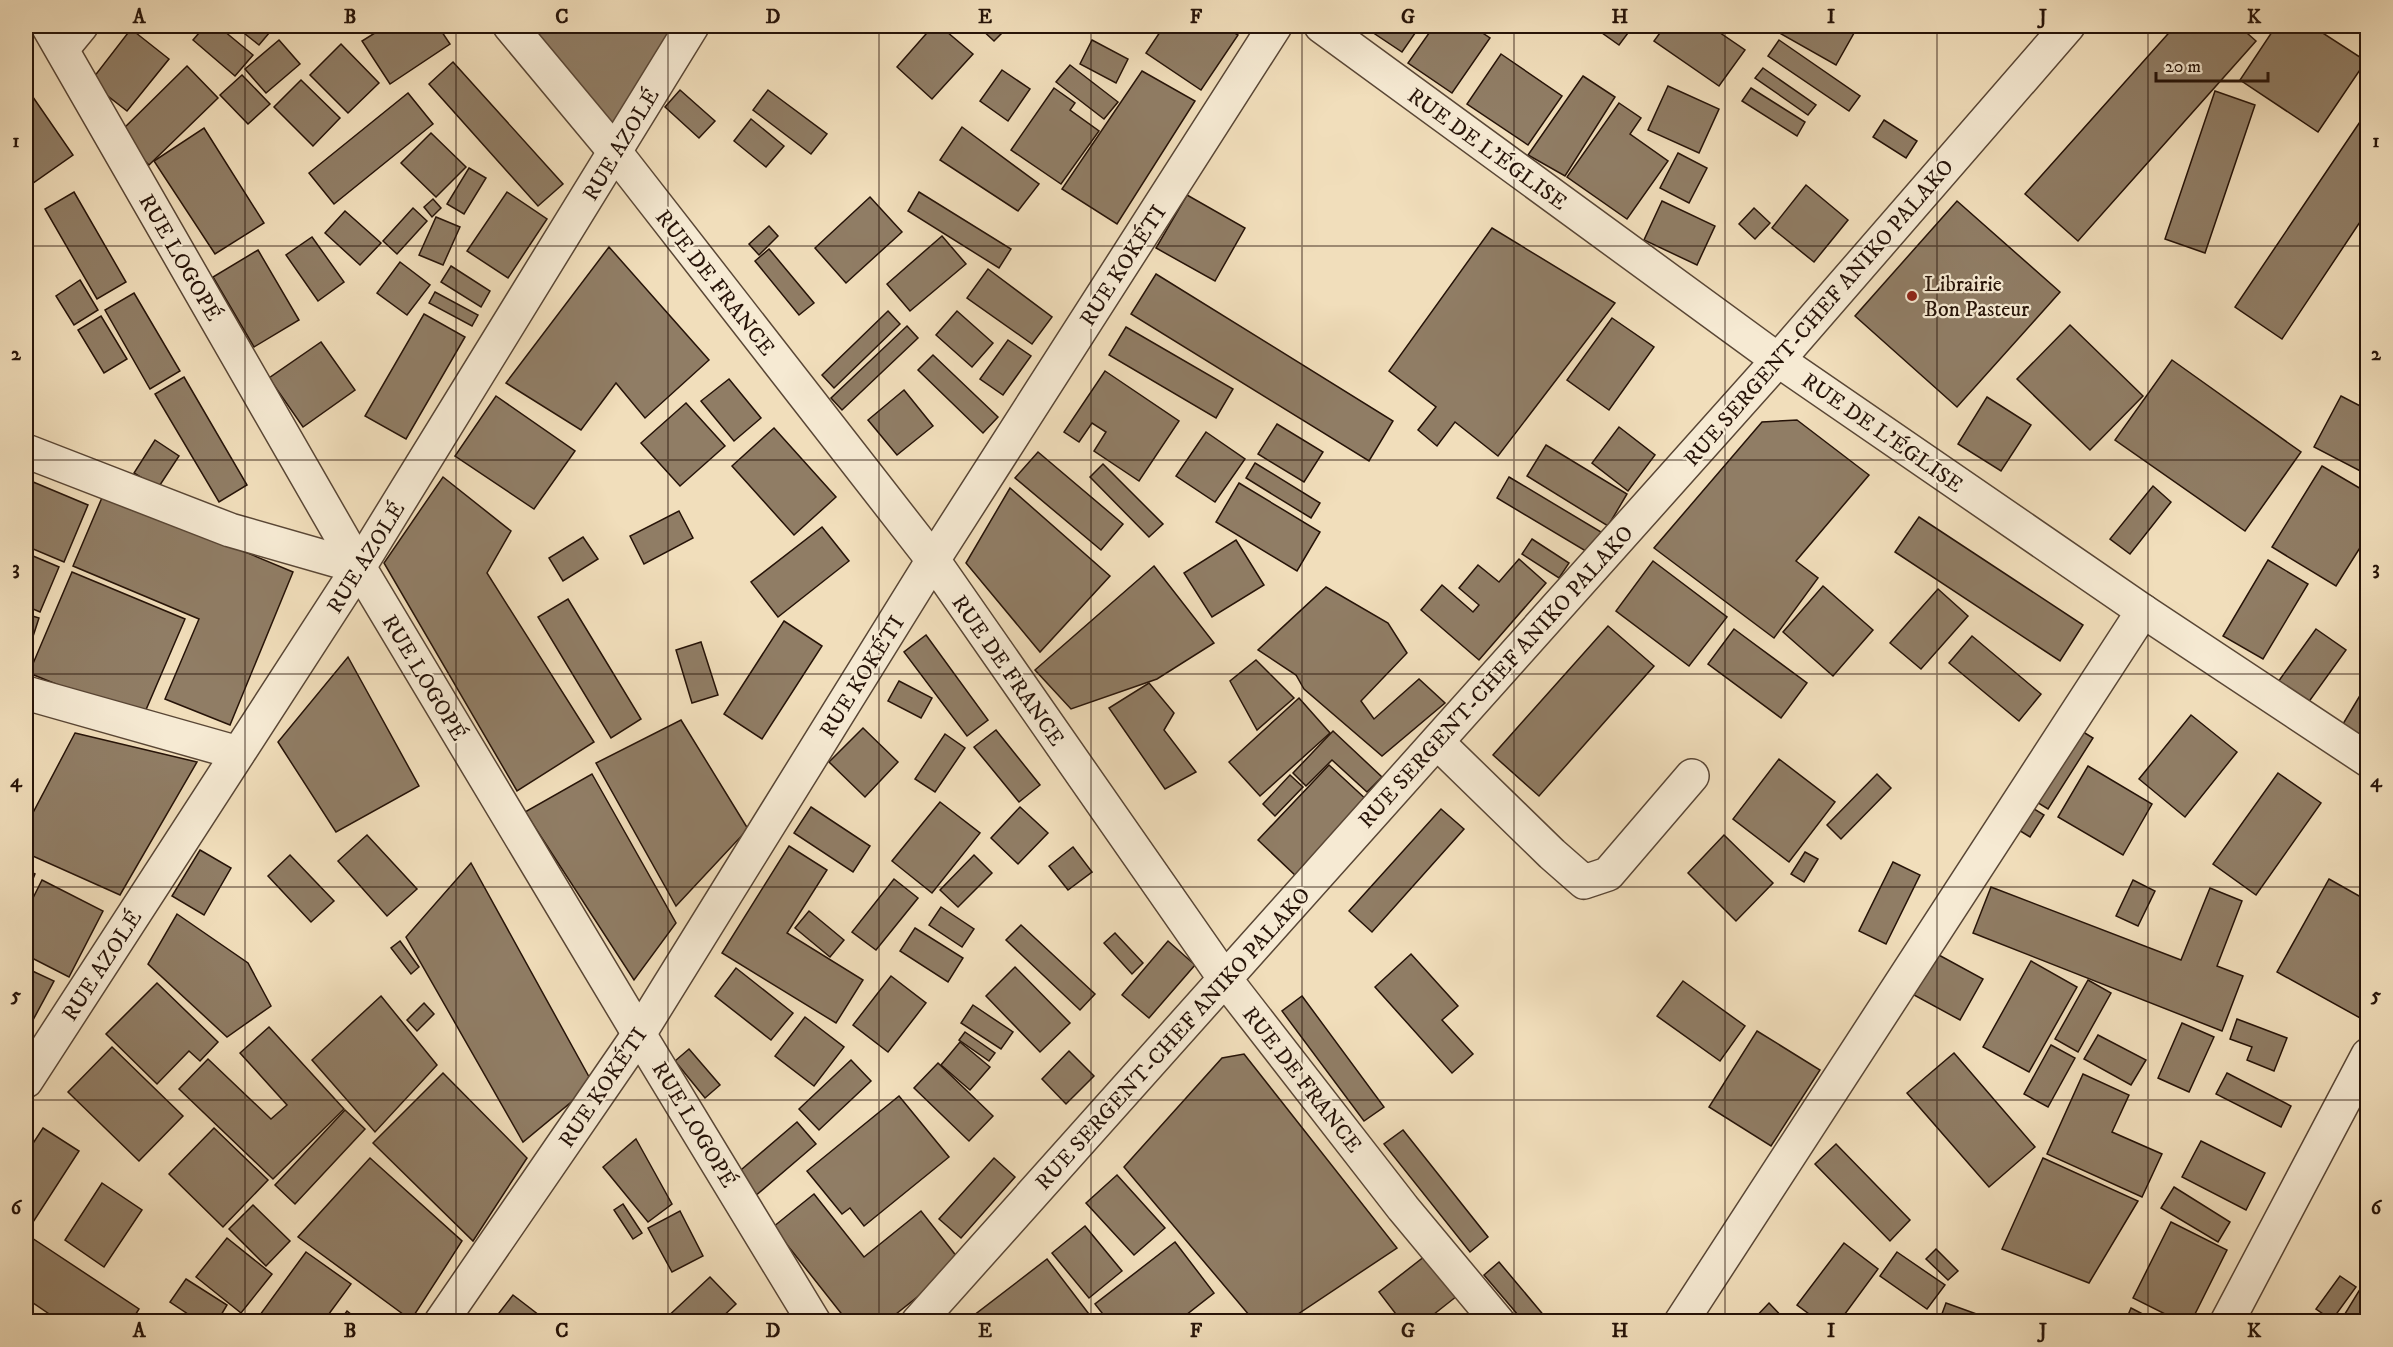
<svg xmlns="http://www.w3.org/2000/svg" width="2393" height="1347" font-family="'IM FELL DW Pica',serif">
<rect width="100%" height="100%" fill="#f1debb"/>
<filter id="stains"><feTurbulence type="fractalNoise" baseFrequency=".00333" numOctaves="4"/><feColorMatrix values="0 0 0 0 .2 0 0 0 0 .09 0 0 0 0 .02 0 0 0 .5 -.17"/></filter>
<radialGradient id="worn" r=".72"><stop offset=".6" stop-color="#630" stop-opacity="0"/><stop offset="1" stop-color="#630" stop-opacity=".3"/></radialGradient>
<g fill="#907d65" stroke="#261308" stroke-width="1.5">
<polygon points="205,26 218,26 253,55 235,76 193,40"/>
<polygon points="235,26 275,26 259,45"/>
<polygon points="386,26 438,26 450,44 390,84 362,41"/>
<polygon points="525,26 686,26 618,135"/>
<polygon points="933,26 940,26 973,54 932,99 897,67"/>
<polygon points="978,26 1009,26 994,41"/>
<polygon points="1164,26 1224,26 1238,35 1201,90 1146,53"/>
<polygon points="1363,26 1420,26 1402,52"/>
<polygon points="1434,26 1472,26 1490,38 1452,93 1408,63"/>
<polygon points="1596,26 1626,26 1631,29 1619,45 1595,28"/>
<polygon points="1636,26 1652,26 1647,33"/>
<polygon points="1665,26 1710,26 1745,50 1719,86 1654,41"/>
<polygon points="1767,26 1841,26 1854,33 1836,65"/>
<polygon points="2175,26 2239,26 2256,41 2078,241 2025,194"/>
<polygon points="2276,26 2312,26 2366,61 2318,132 2240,80"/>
<polygon points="131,29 169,59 127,111 90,82"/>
<polygon points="279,40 300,64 266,93 245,69"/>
<polygon points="1092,40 1128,59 1116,83 1080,64"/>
<polygon points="1779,40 1860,96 1849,111 1768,56"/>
<polygon points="341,44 379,83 348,113 310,75"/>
<polygon points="1501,54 1562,96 1528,145 1467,104"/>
<polygon points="453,62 563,184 538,206 429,84"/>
<polygon points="1070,65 1118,102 1104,119 1056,82"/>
<polygon points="187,66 218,98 149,165 118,134"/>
<polygon points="1763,68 1816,105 1808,115 1755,78"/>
<polygon points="1002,70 1030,89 1008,121 980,101"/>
<polygon points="1142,71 1195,101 1117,224 1062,189"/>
<polygon points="242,75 270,104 248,124 220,95"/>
<polygon points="1583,76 1615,97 1565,176 1528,155"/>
<polygon points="301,80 340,118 313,146 274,107"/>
<polygon points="1668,86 1719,109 1699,153 1648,130"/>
<polygon points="26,87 73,155 26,188"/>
<polygon points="1054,88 1075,103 1070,110 1099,131 1061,184 1011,150"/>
<polygon points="1751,88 1805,122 1797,136 1742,101"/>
<polygon points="680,90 715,121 699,138 665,107"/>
<polygon points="768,90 827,134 811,154 753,110"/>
<polygon points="2215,91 2255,105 2205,253 2165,239"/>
<polygon points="408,93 433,124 334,204 309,173"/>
<polygon points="1619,103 1641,118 1630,134 1668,161 1627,219 1567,177"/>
<polygon points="2368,110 2368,210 2282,339 2235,307"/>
<polygon points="751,119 784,146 766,167 734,141"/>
<polygon points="1884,120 1917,141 1906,158 1873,137"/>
<polygon points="962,127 1039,184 1018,211 940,160"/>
<polygon points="204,128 264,223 215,254 154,161"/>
<polygon points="431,133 466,167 436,197 401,163"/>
<polygon points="1678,153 1707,168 1689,203 1660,188"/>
<polygon points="469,168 486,178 464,214 447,204"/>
<polygon points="1806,185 1848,220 1814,262 1772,228"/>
<polygon points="74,192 126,282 97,299 45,209"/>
<polygon points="507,192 547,219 508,278 467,251"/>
<polygon points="919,192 1011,249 999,268 908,211"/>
<polygon points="1187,195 1245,228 1215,281 1156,248"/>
<polygon points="870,197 902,232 846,283 815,248"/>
<polygon points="433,199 441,208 432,217 424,207"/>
<polygon points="1662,201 1715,226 1697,265 1644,240"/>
<polygon points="1957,201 2060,292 1957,407 1855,316"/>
<polygon points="413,208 427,221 397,254 383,241"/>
<polygon points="1754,208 1770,223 1755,239 1739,224"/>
<polygon points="345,211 381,243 360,265 325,233"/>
<polygon points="436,217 460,227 443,265 419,255"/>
<polygon points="769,226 778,236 759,255 749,244"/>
<polygon points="1492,228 1615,303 1498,456 1455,422 1437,446 1418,430 1436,407 1389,371"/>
<polygon points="942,236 966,264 910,311 887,284"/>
<polygon points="312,237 344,282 318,301 286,255"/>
<polygon points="609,247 709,360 645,418 616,383 581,430 506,383"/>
<polygon points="769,249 814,303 799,315 755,261"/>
<polygon points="258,250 299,320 254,347 213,277"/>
<polygon points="400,262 430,285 407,315 377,293"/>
<polygon points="451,266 490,291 481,307 441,282"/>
<polygon points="988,269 1052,317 1032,344 967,298"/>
<polygon points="1156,274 1393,421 1369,461 1131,314"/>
<polygon points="80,280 98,310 74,325 56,296"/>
<polygon points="435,292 478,315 472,326 429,303"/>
<polygon points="134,293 180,371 150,389 105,310"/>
<polygon points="888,311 900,324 834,388 822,375"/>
<polygon points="957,311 993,343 972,367 936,335"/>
<polygon points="424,314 465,337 406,439 365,416"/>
<polygon points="101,316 127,359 104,373 78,330"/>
<polygon points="1612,318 1654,347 1609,410 1567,380"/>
<polygon points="2070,325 2143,396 2090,450 2017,379"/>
<polygon points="907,326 918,338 842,410 831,398"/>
<polygon points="1126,327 1233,389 1216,418 1109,355"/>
<polygon points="1008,340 1031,356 1003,395 980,379"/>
<polygon points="321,342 355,390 303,427 269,378"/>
<polygon points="933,355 998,417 983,433 918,370"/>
<polygon points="2172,360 2301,452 2245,531 2115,440"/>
<polygon points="1105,371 1179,421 1139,481 1094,451 1106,432 1092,423 1079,442 1064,432"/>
<polygon points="184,377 247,485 219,502 155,394"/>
<polygon points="729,379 761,418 734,441 701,401"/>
<polygon points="904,390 933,426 897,455 868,420"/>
<polygon points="496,396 575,451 534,509 455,456"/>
<polygon points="2341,396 2368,410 2368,475 2314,447"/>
<polygon points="1987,397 2031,425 2001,471 1958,444"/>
<polygon points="686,403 725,446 680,486 641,443"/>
<polygon points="1797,420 1869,475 1796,561 1818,578 1774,638 1654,548 1762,422"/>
<polygon points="1277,424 1323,452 1304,482 1258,454"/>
<polygon points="1619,427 1655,455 1628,491 1592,463"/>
<polygon points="774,428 836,497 794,535 732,466"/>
<polygon points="1206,432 1245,459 1215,502 1176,476"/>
<polygon points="155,440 179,456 158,488 134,473"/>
<polygon points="1546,445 1627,494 1608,526 1527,476"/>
<polygon points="1038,452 1123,524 1101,550 1015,478"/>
<polygon points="1255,463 1320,503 1311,518 1246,478"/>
<polygon points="1103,464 1163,524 1149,537 1090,477"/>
<polygon points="2322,466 2368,493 2368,535 2336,586 2272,547"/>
<polygon points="443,477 511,531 487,573 594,742 517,791 384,563"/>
<polygon points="1509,477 1601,532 1589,553 1497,498"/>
<polygon points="26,479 88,505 64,562 26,546"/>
<polygon points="1239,483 1320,532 1297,571 1216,522"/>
<polygon points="2153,486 2171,502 2130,554 2110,539"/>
<polygon points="1010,488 1110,576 1040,652 966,563"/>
<polygon points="104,493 293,572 230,725 165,699 199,619 73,566"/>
<polygon points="679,511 693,538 644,564 630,536"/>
<polygon points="1919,517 2083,625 2060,661 1895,552"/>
<polygon points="822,527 849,561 778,617 751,582"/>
<polygon points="583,537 598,559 563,581 549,558"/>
<polygon points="1532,539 1569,563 1559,578 1522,554"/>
<polygon points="1236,540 1264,585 1212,617 1184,573"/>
<polygon points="26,553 59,567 40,612 26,606"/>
<polygon points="1519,559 1546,583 1479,660 1421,610 1442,585 1473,612 1479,605 1459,588 1478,565 1499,582"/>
<polygon points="2268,560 2308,584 2263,659 2223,636"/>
<polygon points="1653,561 1727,617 1689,666 1616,611"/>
<polygon points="1154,566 1214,643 1157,679 1071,709 1035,670"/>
<polygon points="72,572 185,619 142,719 29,673"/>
<polygon points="1823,586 1873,630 1833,676 1783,632"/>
<polygon points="1326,587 1388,623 1407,653 1361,701 1374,719 1419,679 1445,703 1382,756 1304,689 1296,675 1258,650"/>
<polygon points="1938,589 1968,616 1921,669 1890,643"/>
<polygon points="568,599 641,719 611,738 538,617"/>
<polygon points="26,614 39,618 26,658"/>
<polygon points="784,621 822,646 762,739 724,714"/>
<polygon points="1608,626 1654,666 1539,796 1493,755"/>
<polygon points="1734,629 1807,683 1781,718 1708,664"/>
<polygon points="2316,629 2346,650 2308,703 2278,682"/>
<polygon points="926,635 988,720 967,736 904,652"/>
<polygon points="1972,636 2041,694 2019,721 1949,663"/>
<polygon points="701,642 718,695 692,703 676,650"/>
<polygon points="348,657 419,786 336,832 278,742"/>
<polygon points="1256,660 1294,698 1257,730 1230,681"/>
<polygon points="899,681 932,698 921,718 888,701"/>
<polygon points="2368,682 2368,745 2340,729"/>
<polygon points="1149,683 1174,713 1164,730 1196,772 1165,789 1109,708"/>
<polygon points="1299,698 1330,733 1260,796 1229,762"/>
<polygon points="2191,715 2237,752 2185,817 2139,779"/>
<polygon points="681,720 748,829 676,906 596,763"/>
<polygon points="863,728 898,762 865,797 829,762"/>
<polygon points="996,730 1040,785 1019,802 974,747"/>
<polygon points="2080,730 2093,738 2048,809 2035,801"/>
<polygon points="1333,731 1382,777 1367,792 1332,760 1306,786 1293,773"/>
<polygon points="75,733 197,762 120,895 26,853 26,826"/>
<polygon points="945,734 965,748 935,792 915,779"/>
<polygon points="1779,759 1835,802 1789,862 1733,819"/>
<polygon points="1329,765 1369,802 1297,877 1258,840"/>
<polygon points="2088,766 2152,804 2123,855 2058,817"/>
<polygon points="2278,773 2321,803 2256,895 2213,864"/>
<polygon points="592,774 676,923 634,980 525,812"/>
<polygon points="1877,774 1891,788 1841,839 1827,825"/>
<polygon points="1290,775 1303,787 1275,816 1263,804"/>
<polygon points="940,802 980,833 932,893 892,861"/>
<polygon points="811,807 870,846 853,872 794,833"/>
<polygon points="1020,807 1048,833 1018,864 991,838"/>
<polygon points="2031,807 2044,815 2030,837 2017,829"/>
<polygon points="1441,809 1464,829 1372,932 1349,911"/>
<polygon points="367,835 417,889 387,916 338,861"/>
<polygon points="1724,835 1773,883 1736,921 1688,873"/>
<polygon points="789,846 827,870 787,933 863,980 836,1023 722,953"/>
<polygon points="1073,847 1092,872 1068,890 1049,866"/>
<polygon points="200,850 231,868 204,915 172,896"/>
<polygon points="1805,852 1818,859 1804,882 1791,874"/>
<polygon points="290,855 334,901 311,922 268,876"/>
<polygon points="974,855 992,873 958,907 940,890"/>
<polygon points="1893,862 1920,875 1886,944 1859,931"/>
<polygon points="471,863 593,1084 523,1142 406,937"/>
<polygon points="26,870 35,874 26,896"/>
<polygon points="894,879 918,898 876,950 852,932"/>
<polygon points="2329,879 2368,901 2368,1010 2362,1019 2277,972"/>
<polygon points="42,880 103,911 69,977 26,955 26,912"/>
<polygon points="2133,880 2155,891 2138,926 2116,916"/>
<polygon points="1991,887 2181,960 2210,888 2242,901 2217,966 2243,976 2222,1031 1973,933"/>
<polygon points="941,907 974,929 962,947 929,925"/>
<polygon points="809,911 844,940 830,957 795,928"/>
<polygon points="177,914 248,963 271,1006 227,1037 148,964"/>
<polygon points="1021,925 1095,994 1080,1010 1006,940"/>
<polygon points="915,928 963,958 948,982 900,951"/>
<polygon points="1115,933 1143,963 1132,974 1104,943"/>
<polygon points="400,941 419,967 411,974 391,948"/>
<polygon points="1168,941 1195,965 1149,1018 1122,995"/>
<polygon points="1411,954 1458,1006 1442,1020 1473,1054 1452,1073 1375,987"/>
<polygon points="1937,954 1983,979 1960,1020 1914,995"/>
<polygon points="2031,961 2077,987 2029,1072 1983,1047"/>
<polygon points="1015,967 1070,1023 1040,1052 986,996"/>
<polygon points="26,968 54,981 26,1033"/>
<polygon points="736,968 793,1013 771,1040 715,996"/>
<polygon points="891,976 926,1003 888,1052 853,1025"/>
<polygon points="2088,980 2111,993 2078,1052 2055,1039"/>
<polygon points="1683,981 1745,1026 1720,1061 1657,1016"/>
<polygon points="157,983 218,1042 200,1061 189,1051 157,1084 106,1034"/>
<polygon points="381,996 437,1065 375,1132 312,1060"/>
<polygon points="1302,996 1384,1107 1364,1121 1282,1011"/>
<polygon points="424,1003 434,1014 417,1031 407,1020"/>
<polygon points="973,1005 1013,1032 1001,1049 961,1023"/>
<polygon points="805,1017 844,1047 814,1086 775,1056"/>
<polygon points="2237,1019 2287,1038 2274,1071 2247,1060 2252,1047 2230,1039"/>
<polygon points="2182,1023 2214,1037 2189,1092 2158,1078"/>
<polygon points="269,1027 344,1109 273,1179 179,1089 208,1059 271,1119 287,1105 240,1053"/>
<polygon points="1757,1031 1820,1070 1771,1146 1709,1107"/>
<polygon points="965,1032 995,1053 989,1061 959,1040"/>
<polygon points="2098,1035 2146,1060 2131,1085 2084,1059"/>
<polygon points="960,1042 990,1067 970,1090 941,1065"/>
<polygon points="2051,1045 2075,1058 2048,1107 2024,1094"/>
<polygon points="112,1047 183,1116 139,1161 68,1092"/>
<polygon points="689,1049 720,1085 705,1098 675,1061"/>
<polygon points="1069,1051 1094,1076 1066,1104 1042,1079"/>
<polygon points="1954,1053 2035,1147 1989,1187 1907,1093"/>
<polygon points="1244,1054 1397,1248 1286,1322 1255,1322 1124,1167 1222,1058"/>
<polygon points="851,1060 871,1081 819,1130 799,1109"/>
<polygon points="938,1063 993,1116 969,1141 914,1088"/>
<polygon points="443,1073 527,1158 473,1241 373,1143"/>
<polygon points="2227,1073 2291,1106 2281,1127 2216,1094"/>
<polygon points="2083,1074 2129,1095 2112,1132 2162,1154 2142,1197 2047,1154"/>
<polygon points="899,1096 949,1157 864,1226 850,1208 842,1214 807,1171"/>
<polygon points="345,1110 365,1129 295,1204 275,1185"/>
<polygon points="797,1122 816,1144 754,1197 735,1175"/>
<polygon points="43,1128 79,1151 26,1233 26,1154"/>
<polygon points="214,1128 268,1180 223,1227 169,1174"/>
<polygon points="1403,1130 1488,1237 1470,1252 1384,1144"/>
<polygon points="636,1139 672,1204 648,1222 603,1167"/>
<polygon points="2201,1141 2265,1173 2246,1210 2182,1177"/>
<polygon points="1836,1144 1910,1220 1890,1241 1815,1164"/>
<polygon points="370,1158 462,1241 411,1320 298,1237"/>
<polygon points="994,1158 1015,1177 961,1238 939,1219"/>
<polygon points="2043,1158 2138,1201 2089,1283 2002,1249"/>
<polygon points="1117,1175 1165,1228 1134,1255 1086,1203"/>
<polygon points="102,1183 142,1210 104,1267 65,1240"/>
<polygon points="2174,1187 2230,1222 2218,1242 2161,1208"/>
<polygon points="814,1194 864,1257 921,1211 961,1262 886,1322 848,1322 773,1227"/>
<polygon points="623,1204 642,1233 633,1239 614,1210"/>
<polygon points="253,1205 290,1241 266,1266 229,1229"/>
<polygon points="680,1211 703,1256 672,1272 648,1228"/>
<polygon points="2171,1222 2227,1250 2191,1322 2181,1322 2133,1298"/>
<polygon points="1085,1226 1122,1271 1089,1298 1052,1253"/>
<polygon points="26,1234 139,1309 131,1322 61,1322 26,1298"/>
<polygon points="227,1238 272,1274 241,1313 196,1277"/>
<polygon points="1175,1242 1214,1293 1177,1322 1109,1322 1095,1304"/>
<polygon points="1844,1243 1878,1269 1839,1322 1820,1322 1797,1305"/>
<polygon points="1936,1249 1958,1271 1948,1280 1926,1259"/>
<polygon points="306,1252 351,1284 323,1322 261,1322 257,1319"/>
<polygon points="1897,1252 1945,1285 1927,1309 1880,1276"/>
<polygon points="1425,1256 1457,1296 1424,1322 1402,1322 1379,1292"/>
<polygon points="1047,1259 1095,1322 977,1322 973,1316"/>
<polygon points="1499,1262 1546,1318 1543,1322 1524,1322 1484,1275"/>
<polygon points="2340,1276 2356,1287 2332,1320 2316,1309"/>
<polygon points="710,1277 736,1304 717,1322 662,1322"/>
<polygon points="186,1279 227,1305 217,1322 200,1322 170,1302"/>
<polygon points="2365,1281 2368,1283 2368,1322 2340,1322"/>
<polygon points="513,1295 548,1322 492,1322"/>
<polygon points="1769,1303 1787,1322 1751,1322"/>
<polygon points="1946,1303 1982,1316 1980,1322 1939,1322"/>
<polygon points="2131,1308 2158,1322 2130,1322 2126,1320"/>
<polygon points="347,1311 361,1322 339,1322"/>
<polygon points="1377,1314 1382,1322 1366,1322"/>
</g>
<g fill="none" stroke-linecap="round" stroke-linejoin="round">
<g stroke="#594635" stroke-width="36">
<g id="minor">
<polyline points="48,26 359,567 639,1034 814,1322"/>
<polyline points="510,26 615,152 933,560 1225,979 1403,1208 1498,1322"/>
<polyline points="1321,26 1778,360 2143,611 2368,760"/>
<polyline points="62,49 81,26"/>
<polyline points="26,451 230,530 359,567"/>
<polyline points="26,693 238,753"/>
<polyline points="1437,742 1552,854 1584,882 1608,874 1692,776"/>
<polyline points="26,1081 359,567 692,26"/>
<polyline points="441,1322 639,1034 933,560 1275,26"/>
<polyline points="918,1322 1778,360 2068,26"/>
<polyline points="1681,1322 2143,611"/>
<polyline points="2227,1322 2368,1055"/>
</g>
</g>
<use href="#minor" stroke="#f6ead3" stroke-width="33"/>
</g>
<path fill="none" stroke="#261308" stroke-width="1.5" stroke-opacity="0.55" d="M245,26V1322M456,26V1322M668,26V1322M879,26V1322M1091,26V1322M1302,26V1322M1514,26V1322M1725,26V1322M1937,26V1322M2148,26V1322M26,246H2368M26,460H2368M26,674H2368M26,887H2368M26,1100H2368"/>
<circle fill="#8f2418" stroke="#f6ead3" stroke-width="2" cx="1912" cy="296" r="6"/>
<g text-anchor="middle" stroke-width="4.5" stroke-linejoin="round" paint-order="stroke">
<g font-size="22" fill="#261308" stroke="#f6ead3">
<text transform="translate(620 144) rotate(-59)" y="8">RUE AZOLÉ</text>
<text transform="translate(1488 148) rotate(36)" y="8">RUE DE L'ÉGLISE</text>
<text transform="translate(181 257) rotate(60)" y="8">RUE LOGOPÉ</text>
<text transform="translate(1122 265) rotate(-57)" y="8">RUE KOKÉTI</text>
<text transform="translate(716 282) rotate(52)" y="8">RUE DE FRANCE</text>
<text transform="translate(1818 312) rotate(-49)" y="8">RUE SERGENT-CHEF ANIKO PALAKO</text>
<text transform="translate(1883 432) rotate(35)" y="8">RUE DE L'ÉGLISE</text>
<text transform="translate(365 557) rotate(-58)" y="8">RUE AZOLÉ</text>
<text transform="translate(1009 670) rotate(55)" y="8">RUE DE FRANCE</text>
<text transform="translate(861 676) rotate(-58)" y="8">RUE KOKÉTI</text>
<text transform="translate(1495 676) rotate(-48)" y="8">RUE SERGENT-CHEF ANIKO PALAKO</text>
<text transform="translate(425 677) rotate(59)" y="8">RUE LOGOPÉ</text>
<text transform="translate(101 965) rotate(-57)" y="8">RUE AZOLÉ</text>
<text transform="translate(1172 1038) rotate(-48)" y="8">RUE SERGENT-CHEF ANIKO PALAKO</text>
<text transform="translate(1303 1079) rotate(52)" y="8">RUE DE FRANCE</text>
<text transform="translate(602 1087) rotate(-56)" y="8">RUE KOKÉTI</text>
<text transform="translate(695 1124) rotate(59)" y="8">RUE LOGOPÉ</text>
</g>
<g font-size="22" fill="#261308" stroke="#f6ead3" text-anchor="start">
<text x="1924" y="291">Librairie<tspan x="1924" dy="25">Bon Pasteur</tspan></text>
</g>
</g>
<rect width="2393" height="1347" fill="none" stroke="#f1debb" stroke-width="66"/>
<path d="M2156 72v9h112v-9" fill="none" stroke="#261308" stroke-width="3"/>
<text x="2165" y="72" font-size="18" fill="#261308" stroke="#f6ead3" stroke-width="4.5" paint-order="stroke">20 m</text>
<rect x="33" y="33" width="2327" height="1281" fill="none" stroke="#261308" stroke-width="2"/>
<g font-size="20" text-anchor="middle" font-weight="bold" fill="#261308">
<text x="139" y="23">A</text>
<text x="350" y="23">B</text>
<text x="562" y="23">C</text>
<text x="773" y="23">D</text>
<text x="985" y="23">E</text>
<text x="1196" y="23">F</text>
<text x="1408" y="23">G</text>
<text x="1620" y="23">H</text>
<text x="1831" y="23">I</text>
<text x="2043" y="23">J</text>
<text x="2254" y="23">K</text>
<text x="16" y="147">1</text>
<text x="2376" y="147">1</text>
<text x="16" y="360">2</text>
<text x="2376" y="360">2</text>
<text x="16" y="574">3</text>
<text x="2376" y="574">3</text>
<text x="16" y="787">4</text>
<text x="2376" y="787">4</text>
<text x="16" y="1001">5</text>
<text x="2376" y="1001">5</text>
<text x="16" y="1214">6</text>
<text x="2376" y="1214">6</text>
<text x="139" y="1337">A</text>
<text x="350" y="1337">B</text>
<text x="562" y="1337">C</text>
<text x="773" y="1337">D</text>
<text x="985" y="1337">E</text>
<text x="1196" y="1337">F</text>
<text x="1408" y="1337">G</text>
<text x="1620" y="1337">H</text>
<text x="1831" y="1337">I</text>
<text x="2043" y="1337">J</text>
<text x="2254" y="1337">K</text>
</g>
<rect width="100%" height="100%" filter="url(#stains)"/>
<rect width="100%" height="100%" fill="url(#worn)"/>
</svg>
